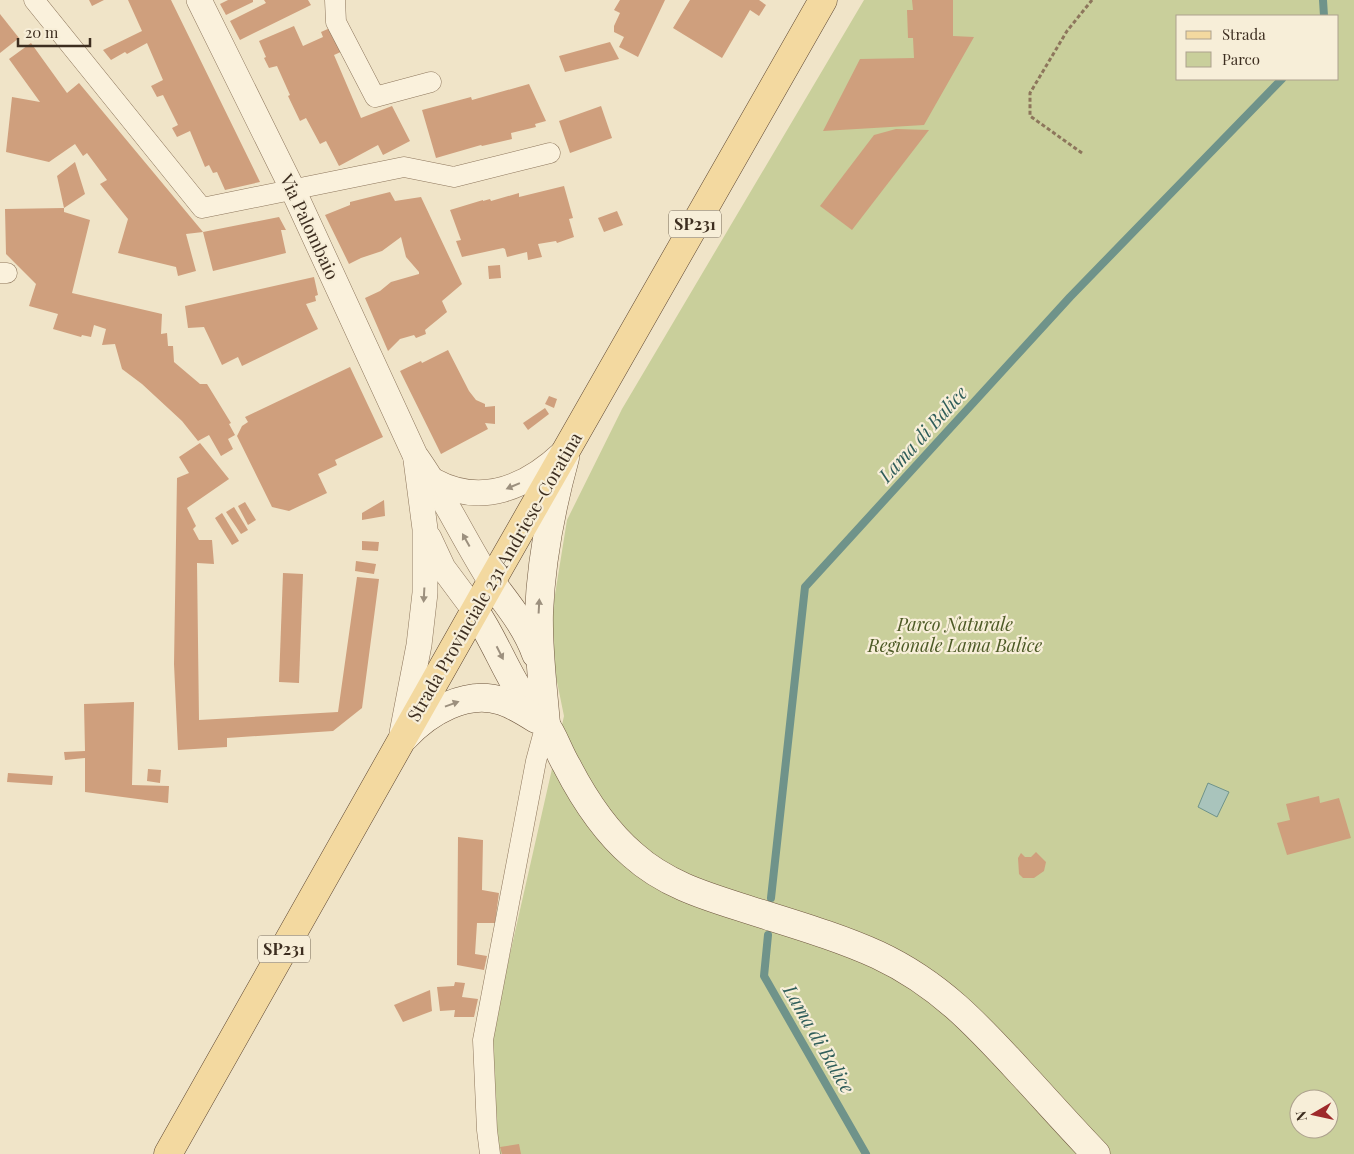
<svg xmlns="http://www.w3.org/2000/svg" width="1354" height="1154" font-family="'Playfair Display',serif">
<rect width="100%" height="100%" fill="#f0e4c8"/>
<path fill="#c9cf9b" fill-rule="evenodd" d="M864,0H1354V1154H497L485,1064L564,716L548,638L567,520L622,409ZM1178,16H1338V79H1178ZM1299,1099H1329V1129H1299Z"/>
<polygon fill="#a9c4bc" stroke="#6f938a" points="1208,783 1229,792 1217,817 1198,807"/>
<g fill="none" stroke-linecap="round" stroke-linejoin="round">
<g stroke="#6f938a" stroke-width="8">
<polyline points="1323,0 1324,16"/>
<polyline points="771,898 805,587 1070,297 1282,79"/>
<polyline points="768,935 764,976 866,1154"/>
</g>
</g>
<g fill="#cf9f7d">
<polygon points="89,0 104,0 92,6"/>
<polygon points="128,0 171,0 260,182 225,190 217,172 213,173 209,165 205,167 190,131 177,137 172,128 178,125 163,95 157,97 151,86 163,80 147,43 127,54 125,52 111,60 103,50 142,31"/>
<polygon points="228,0 253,0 253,2 226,15 220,4"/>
<polygon points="264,0 308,0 311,5 240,40 230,21 266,3"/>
<polygon points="620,0 665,0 638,57 619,47 624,37 614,32 614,26 620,13 614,10"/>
<polygon points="690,0 759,0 766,5 759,16 750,10 722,58 673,28"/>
<polygon points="912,0 953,0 953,36 974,37 924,125 823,131 860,59 914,58 913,38 908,38 907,10 913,10"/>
<polygon points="0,14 19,38 0,53"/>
<polygon points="294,26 303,46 323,37 321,32 330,28 343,51 334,55 361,118 392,106 410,141 383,155 378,145 339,166 326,141 320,144 306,118 300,121 288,96 290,95 277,66 269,68 264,58 266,57 259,41"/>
<polygon points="610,42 619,59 565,72 559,56"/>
<polygon points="31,43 67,93 79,83 203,232 186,234 196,271 178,276 176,267 118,253 128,219 100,184 107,180 87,153 83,156 75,144 49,162 6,152 12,97 40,102 9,59"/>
<polygon points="529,84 546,121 535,124 536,127 511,133 512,139 482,146 481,145 436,158 422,110 471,97 472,100"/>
<polygon points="601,106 612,138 570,153 559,121"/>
<polygon points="896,129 929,130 852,230 820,206 874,135"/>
<polygon points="75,162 85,194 64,208 57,176"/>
<polygon points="564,186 573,218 569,219 574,237 557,243 556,241 538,244 542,257 528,260 527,252 507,257 505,249 503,248 462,257 456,241 461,240 450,210 483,200 483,201 490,199 491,201 519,193 519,197"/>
<polygon points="390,192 395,201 421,197 462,284 442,301 447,312 425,330 426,334 416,338 414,335 400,339 388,351 365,298 380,291 391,282 419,274 419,272 406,257 401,237 382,251 361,258 349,264 325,215 350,205 350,202"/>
<polygon points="64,208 64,212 90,220 72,293 162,314 161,334 167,333 168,346 173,346 174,362 200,384 207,384 231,423 229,424 235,435 228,439 233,449 221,456 209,435 198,441 182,421 142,384 122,369 115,344 102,345 106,329 94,325 91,337 82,335 81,337 53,329 58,314 29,306 36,284 6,254 5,209"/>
<polygon points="617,211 623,225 604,232 598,218"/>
<polygon points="279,217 286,230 281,230 286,253 213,271 203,232"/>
<polygon points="500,265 501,278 489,279 488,266"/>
<polygon points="314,277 318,295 315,296 316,301 306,304 318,329 242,366 238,357 222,365 204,327 188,328 185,306"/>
<polygon points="448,350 469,391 476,400 485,404 485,407 495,406 495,424 485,423 488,429 441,454 400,371 421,361 422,363"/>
<polygon points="350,367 383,437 335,460 337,465 318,474 327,493 289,511 272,507 237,436 242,426 248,422 245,417"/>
<polygon points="549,396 557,399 554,408 545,404"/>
<polygon points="545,408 549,414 528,430 523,423"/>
<polygon points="200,443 229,479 187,508 196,526 193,529 199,540 212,540 214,564 197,563 199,720 338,712 357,577 379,579 362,708 333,731 227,738 227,747 178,750 174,664 177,478 189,473 179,457"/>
<polygon points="384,500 385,516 362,520 362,513"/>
<polygon points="245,502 256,520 248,525 238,506"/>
<polygon points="234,507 248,530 241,534 226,512"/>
<polygon points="222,513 239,541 232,545 215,518"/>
<polygon points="362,541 379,542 378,551 362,550"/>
<polygon points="356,561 376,564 374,574 355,571"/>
<polygon points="283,573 303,574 299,683 279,682"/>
<polygon points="134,702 132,785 169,786 168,803 85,792 85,758 65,760 64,752 85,751 84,704"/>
<polygon points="148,769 161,770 160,783 147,781"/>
<polygon points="8,773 53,776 52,785 7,782"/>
<polygon points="1319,796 1320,803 1339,798 1351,838 1287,855 1277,823 1290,820 1286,804"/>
<polygon points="458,837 483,840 482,890 499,893 495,923 477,923 475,954 487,956 484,970 457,965"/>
<polygon points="1036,852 1046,862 1044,871 1034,878 1023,878 1019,874 1018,858 1021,853 1025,857 1031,857"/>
<polygon points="455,982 465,983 462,997 478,999 474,1017 454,1017 455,1010 440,1011 437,987 454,986"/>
<polygon points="430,990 432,1011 403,1022 394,1005"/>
<polygon points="519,1144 521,1154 502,1154 500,1147"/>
</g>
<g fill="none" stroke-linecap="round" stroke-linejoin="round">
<g stroke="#8d765c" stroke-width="21">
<g id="minor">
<polyline points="34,0 202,208 404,167 454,177 550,153"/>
<polyline points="335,0 336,22 375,97 431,82"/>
<polyline points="0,273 7,273"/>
<polyline points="490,1154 487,1130 483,1040 536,761 546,724"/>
</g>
</g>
<g stroke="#8d765c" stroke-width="26">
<g id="tertiary">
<path d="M199,0L293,190L415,455C444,495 464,540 491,582"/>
<path d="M434,481C482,507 527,487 564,452"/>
<polyline points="429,538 443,568 475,611"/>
<polyline points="402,733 419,645 425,593 425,529 416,460"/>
</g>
</g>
<g stroke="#6f573f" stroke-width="29">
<g id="secondary">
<path d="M491,582C508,605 526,626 536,654"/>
<path d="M475,611C494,639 505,670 523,697C530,707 539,715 545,724C554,736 559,753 567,766C584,799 605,831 633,855C664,883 702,895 740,907C786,922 834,935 878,955C940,984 978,1026 1023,1075C1047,1101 1071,1128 1096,1154"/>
<path d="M546,724C543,687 538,650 539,613C541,561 551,509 565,458"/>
<path d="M405,737C428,712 467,689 502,701C514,705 525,712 536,719"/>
</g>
</g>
<g stroke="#5b4430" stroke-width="29">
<polyline id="primary" points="168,1154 491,582 823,0"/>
</g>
<polyline stroke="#8d765c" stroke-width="3" stroke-dasharray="4 2.5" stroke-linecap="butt" points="1082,153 1030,116 1030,93 1067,31 1092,0"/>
<use href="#minor" stroke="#faf1dc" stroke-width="20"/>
<use href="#tertiary" stroke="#faf1dc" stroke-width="25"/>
<use href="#secondary" stroke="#faf1dc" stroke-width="28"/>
<use href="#primary" stroke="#f3d9a0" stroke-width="28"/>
</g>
<defs><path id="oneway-solid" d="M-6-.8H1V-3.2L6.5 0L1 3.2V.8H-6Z" transform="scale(1.25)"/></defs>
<g fill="#9c907e">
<use href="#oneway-solid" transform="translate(513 486) rotate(157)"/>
<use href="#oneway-solid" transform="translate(466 540) rotate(-119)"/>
<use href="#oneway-solid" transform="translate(424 595) rotate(93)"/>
<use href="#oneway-solid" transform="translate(539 606) rotate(-87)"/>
<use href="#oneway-solid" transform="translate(500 653) rotate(63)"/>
<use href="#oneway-solid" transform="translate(452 704) rotate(-20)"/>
</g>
<g text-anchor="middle" stroke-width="4.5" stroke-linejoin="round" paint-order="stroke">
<g fill="#f7eed8" stroke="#756857" stroke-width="1">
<rect x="669" y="210.5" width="52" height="27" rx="4"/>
<rect x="258" y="935.5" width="52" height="27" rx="4"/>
</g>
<g font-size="16" font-weight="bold" fill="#3d2e20">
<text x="695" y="230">SP231</text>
<text x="284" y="955">SP231</text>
</g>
<g font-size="18" fill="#3d2e20" stroke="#f7eed8">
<text transform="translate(309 227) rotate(65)" y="6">Via Palombaio</text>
<text transform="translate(495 577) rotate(-60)" y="6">Strada Provinciale 231 Andriese-Coratina</text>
</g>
<g font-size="18" font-style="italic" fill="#4d5a26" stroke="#f7eed8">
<text x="955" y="631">Parco Naturale<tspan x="955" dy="21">Regionale Lama Balice</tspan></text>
</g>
<g font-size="19" font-style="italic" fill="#2f5d5a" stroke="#f7eed8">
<text transform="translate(923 434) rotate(-48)" y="7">Lama di Balice</text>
<text transform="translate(819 1039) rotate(60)" y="7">Lama di Balice</text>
</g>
</g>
<rect x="1176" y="15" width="162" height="65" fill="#f7eed8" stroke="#ada18e"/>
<rect x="1186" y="31" width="25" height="8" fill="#f3d9a0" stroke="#ada18e"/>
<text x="1222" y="40" font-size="15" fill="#3d2e20">Strada</text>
<rect x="1186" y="52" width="25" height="15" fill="#c9cf9b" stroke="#ada18e"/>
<text x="1222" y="65" font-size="15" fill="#3d2e20">Parco</text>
<g transform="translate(1314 1114) rotate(261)"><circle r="24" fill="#f7eed8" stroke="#ada18e"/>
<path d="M0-4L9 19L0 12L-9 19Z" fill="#9e2a2b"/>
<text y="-8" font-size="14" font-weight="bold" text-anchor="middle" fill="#3d2e20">N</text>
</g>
<path d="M18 38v8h72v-8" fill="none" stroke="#3d2e20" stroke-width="2.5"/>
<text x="25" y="38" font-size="15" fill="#3d2e20" stroke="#f7eed8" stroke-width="4" paint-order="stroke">20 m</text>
</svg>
